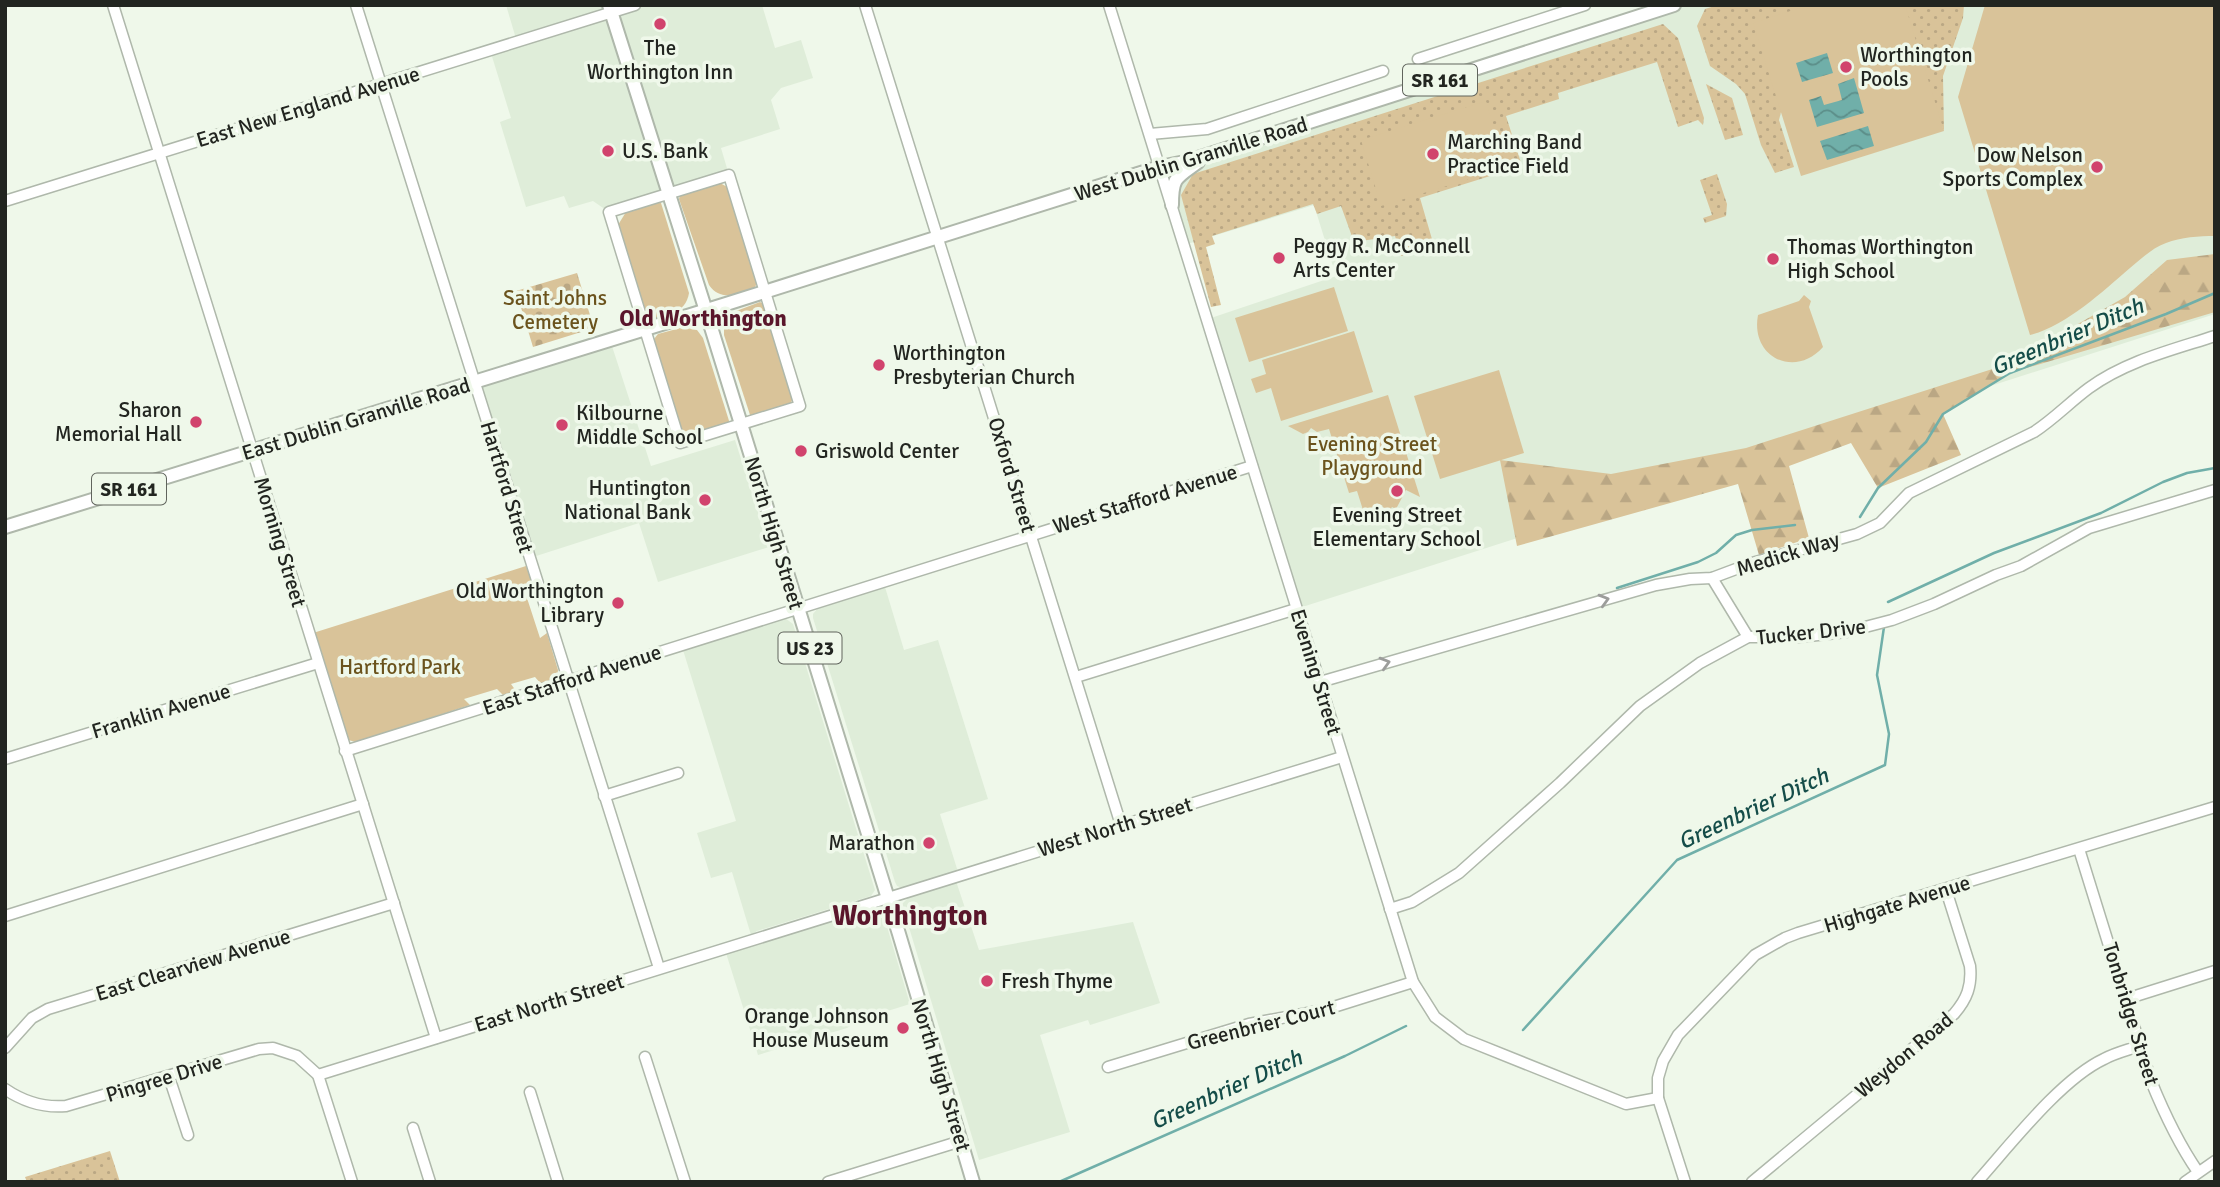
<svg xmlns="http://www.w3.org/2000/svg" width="2220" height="1187" font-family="Signika,sans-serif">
<defs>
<pattern id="grass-dots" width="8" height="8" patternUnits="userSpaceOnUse" patternTransform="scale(1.75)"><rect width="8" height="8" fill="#d9c399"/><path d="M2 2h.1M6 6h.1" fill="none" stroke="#baa784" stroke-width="1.8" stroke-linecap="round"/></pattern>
<pattern id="forest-firs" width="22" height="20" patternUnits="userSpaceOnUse" patternTransform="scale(1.75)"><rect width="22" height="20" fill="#d9c399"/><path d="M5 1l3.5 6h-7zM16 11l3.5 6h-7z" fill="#baa784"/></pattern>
<pattern id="cemetery-stones" width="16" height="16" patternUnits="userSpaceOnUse" patternTransform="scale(1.75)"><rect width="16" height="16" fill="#d9c399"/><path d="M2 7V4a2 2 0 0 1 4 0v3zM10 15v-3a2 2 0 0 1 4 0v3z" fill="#baa784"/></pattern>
<pattern id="water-waves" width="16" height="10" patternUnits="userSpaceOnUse" patternTransform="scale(1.75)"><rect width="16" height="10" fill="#70afa9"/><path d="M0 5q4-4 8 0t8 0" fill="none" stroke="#5c8e89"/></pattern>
</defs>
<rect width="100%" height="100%" fill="#eff8ea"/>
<g fill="#dfedd9">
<polygon points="506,5 762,5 775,48 801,40 813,78 781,88 771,100 780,129 721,148 729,175 609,212 593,201 569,208 564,196 526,207 500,122 511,118 490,50 517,42"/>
<polygon points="1675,5 2215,5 2215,314 1296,609 1208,319 1336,276 1314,205 1184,245 1172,205 1176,179 1206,156"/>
<polygon points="610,340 651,466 735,440 769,547 658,582 639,523 530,558 474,382"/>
<polygon points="885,587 904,650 938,640 988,799 940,814 958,872 902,888 897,886 895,882 813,618 813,614 818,608"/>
<polygon points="785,618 793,624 875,890 871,896 757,931 751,935 732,872 711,878 697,833 736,821 683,650"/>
<polygon points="956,881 979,950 1133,922 1160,1003 1090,1025 1088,1020 1040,1035 1070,1132 979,1160 902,904 911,895"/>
<polygon points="873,909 877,909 883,913 910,1004 862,1019 847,1028 758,1055 726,953"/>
</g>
<g fill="url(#grass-dots)">
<polygon points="1718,5 1964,5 1963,18 1943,76 1944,131 1935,109 1781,112 1779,120 1794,167 1775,173 1761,145 1745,94 1736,84 1710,66 1697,26 1705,9"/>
<polygon points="1663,24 1678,38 1704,118 1703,125 1698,120 1678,127 1657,62 1558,93 1559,99 1506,116 1522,166 1420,198 1434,246 1401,256 1395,236 1354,242 1341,206 1317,214 1313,204 1212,236 1215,244 1206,247 1221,305 1211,307 1181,195 1193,174"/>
<polygon points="1706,84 1732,98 1743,135 1725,140"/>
<polygon points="1717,174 1727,204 1726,216 1705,223 1703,218 1712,215 1700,180"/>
<polygon points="110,1151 120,1182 27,1182 25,1177"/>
</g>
<polygon fill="url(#forest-firs)" points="2215,254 2215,312 2010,373 1943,414 1961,455 1878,488 1851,443 1789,466 1809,538 1759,555 1738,484 1517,546 1500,460 1611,474 1746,448 2008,364 2125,297 2167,260"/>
<polygon fill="url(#cemetery-stones)" points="577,273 594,328 533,347 516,291"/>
<g fill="#d9c399">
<polygon points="1809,5 1905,5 1944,131 1801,176 1753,23"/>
<path d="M1985,5H2215V236C2199,236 2181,237 2166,243C2152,248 2141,259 2130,268C2102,292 2066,326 2030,335L1958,97Z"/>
<polygon points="1486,101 1506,168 1381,206 1361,140"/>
<path d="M720,183L729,188L757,283L754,289C737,294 721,302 709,285L679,199L680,195Z"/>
<path d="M655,202L661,203L689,293C686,313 666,317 649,320L646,319L618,225L626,212Z"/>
<polygon points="1334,287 1348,331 1249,362 1235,318"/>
<path d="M1804,295L1811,301L1809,307L1823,347C1795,379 1750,357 1758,315L1799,301Z"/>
<polygon points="760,302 764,304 793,398 790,405 751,418 724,335 724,322 731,313"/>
<polygon points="684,327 697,330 703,338 730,424 685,437 681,432 654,339 658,334"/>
<polygon points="1354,331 1373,392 1281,421 1271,388 1256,393 1251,379 1266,374 1262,360"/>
<polygon points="1499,370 1524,453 1440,479 1414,396"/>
<polygon points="1388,395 1420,497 1406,490 1396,509 1392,507 1390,510 1385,512 1382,505 1363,510 1357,491 1349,493 1329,429 1317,432 1311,428 1308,432 1303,434 1288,426"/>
<polygon points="526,566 534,588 526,595 540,638 547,633 558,670 557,678 541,684 535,677 511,684 516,691 503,695 497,689 464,699 470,705 356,742 348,740 313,633"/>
</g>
<g fill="url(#water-waves)">
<polygon points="1827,53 1833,73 1802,82 1796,63"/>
<polygon points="1854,78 1864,113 1817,127 1809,100 1821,96 1824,105 1842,100 1838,84"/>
<polygon points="1868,126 1874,146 1827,160 1820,141"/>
</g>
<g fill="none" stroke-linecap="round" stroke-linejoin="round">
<g stroke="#70afa9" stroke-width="2.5">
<polyline points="1860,517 1878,488 1926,442 1943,414 2010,373 2166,314 2215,293"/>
<polyline points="1617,588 1698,562 1716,553 1736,535 1752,530 1795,525"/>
<polyline points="1888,602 1994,553 2101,513 2163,482 2187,473 2215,468"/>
<polyline points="1523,1030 1677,860 1885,765 1889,734 1877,675 1884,627"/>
<polyline points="1059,1182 1345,1056 1406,1026"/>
</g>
<g stroke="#afb8ab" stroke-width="13">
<g id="minor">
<polyline points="113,5 436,1038"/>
<polyline points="356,5 659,968"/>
<polyline points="865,5 1121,825"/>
<polyline points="1109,5 1413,982 1435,1017 1464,1039 1626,1104 1658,1098"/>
<polyline points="1418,59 1585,5"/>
<polyline points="1150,134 1207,129 1383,71"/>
<polygon points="729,175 800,406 680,443 609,212"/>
<polyline points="5,201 635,5"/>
<polyline points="1712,578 1748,637"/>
<polyline points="1076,677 1296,609"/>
<path d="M1320,682L1656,585L1690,579L1712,578L1752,563L1857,534L1880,523L1909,493L2034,432C2054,419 2070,402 2089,388C2126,361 2172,350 2215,336"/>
<polyline points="345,751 1252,466"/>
<polyline points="5,759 318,663"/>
<polyline points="604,796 678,773"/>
<path d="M2079,849L2151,1081C2164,1113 2178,1143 2198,1172"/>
<polyline points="1390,909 1412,902 1459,873 1560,783 1640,706 1700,663 1748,637 1799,637 1846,632 1892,620 1934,604 1996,575 2021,566 2089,528 2215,490"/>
<polyline points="5,916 363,804"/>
<polyline points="2126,999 2215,971"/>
<polyline points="5,1048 32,1018 48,1009 394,903"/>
<polyline points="645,1057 685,1182"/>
<polyline points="1108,1067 1249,1024 1324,1010 1413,982"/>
<polyline points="318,1075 1342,757"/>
<polyline points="169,1077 188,1135"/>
<path d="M5,1089C24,1102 43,1108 66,1106L259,1049L273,1048L297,1056L318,1075L352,1182"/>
<polyline points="530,1092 558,1182"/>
<polyline points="413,1128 430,1182"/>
<polyline points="828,1182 961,1141"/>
<polyline points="1685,1182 1658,1098 1658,1078 1663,1061 1678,1035 1755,955 1785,938 1798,933 2215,807"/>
<path d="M1752,1182L1954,1014C1967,999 1972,986 1970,966L1946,890"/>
<path d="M1977,1182C2010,1145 2061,1079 2104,1059C2115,1053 2128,1050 2139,1046"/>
<polyline points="2185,1182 2215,1161"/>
</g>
</g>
<g stroke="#afb8ab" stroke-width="16">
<g id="major">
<polyline points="609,5 706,311 899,934 973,1182"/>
<path d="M1172,205C1172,177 1176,178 1198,162"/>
<polyline points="5,527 723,305 1160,167 1185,162 1674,5"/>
</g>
</g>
<use href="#minor" stroke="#fff" stroke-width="10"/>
<use href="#major" stroke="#fff" stroke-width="12"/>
</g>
<defs><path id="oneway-chevron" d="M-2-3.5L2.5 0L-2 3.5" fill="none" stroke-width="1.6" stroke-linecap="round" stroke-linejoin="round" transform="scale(1.75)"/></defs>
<g stroke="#9c9d9b">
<use href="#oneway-chevron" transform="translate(1604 600) rotate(-16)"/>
<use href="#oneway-chevron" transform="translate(1385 663) rotate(-16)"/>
</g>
<g fill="#d1436d" stroke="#eff8ea" stroke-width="2.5">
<circle cx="660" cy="24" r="7"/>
<circle cx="1846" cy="67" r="7"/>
<circle cx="608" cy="151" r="7"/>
<circle cx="1433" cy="154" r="7"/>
<circle cx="2097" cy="167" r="7"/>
<circle cx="1279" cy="258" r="7"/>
<circle cx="1773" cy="259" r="7"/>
<circle cx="879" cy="365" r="7"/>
<circle cx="196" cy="422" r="7"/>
<circle cx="562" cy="425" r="7"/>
<circle cx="801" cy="451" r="7"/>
<circle cx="1397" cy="491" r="7"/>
<circle cx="705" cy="500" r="7"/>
<circle cx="618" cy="603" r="7"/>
<circle cx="929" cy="843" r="7"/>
<circle cx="987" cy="981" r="7"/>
<circle cx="903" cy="1028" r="7"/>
</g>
<g text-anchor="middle" stroke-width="7" stroke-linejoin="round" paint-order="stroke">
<g fill="#eff8ea" stroke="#60645d" stroke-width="2">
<rect x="1403" y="64.5" width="74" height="31" rx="5"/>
<rect x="92" y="473.5" width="74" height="31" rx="5"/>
<rect x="778.5" y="632.5" width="63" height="31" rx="5"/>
</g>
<g font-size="19" font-weight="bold" fill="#222520">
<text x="1440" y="87">SR 161</text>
<text x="129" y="496">SR 161</text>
<text x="810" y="655">US 23</text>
</g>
<g font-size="21" fill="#222520" stroke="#eff8ea" text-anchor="start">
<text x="660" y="55" text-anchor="middle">The<tspan x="660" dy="24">Worthington Inn</tspan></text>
<text x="1860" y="62">Worthington<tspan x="1860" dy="24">Pools</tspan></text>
<text x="1447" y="149">Marching Band<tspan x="1447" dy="24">Practice Field</tspan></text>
<text x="622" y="158">U.S. Bank</text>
<text x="2083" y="162" text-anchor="end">Dow Nelson<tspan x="2083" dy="24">Sports Complex</tspan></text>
<text x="1293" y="253">Peggy R. McConnell<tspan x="1293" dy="24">Arts Center</tspan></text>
<text x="1787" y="254">Thomas Worthington<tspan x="1787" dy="24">High School</tspan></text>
<text x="893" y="360">Worthington<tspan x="893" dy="24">Presbyterian Church</tspan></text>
<text x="182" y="417" text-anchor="end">Sharon<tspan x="182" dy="24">Memorial Hall</tspan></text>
<text x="576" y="420">Kilbourne<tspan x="576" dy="24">Middle School</tspan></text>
<text x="815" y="458">Griswold Center</text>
<text x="691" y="495" text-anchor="end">Huntington<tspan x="691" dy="24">National Bank</tspan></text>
<text x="1397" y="522" text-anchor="middle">Evening Street<tspan x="1397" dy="24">Elementary School</tspan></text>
<text x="604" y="598" text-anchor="end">Old Worthington<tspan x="604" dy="24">Library</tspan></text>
<text x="915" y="850" text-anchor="end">Marathon</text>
<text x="1001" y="988">Fresh Thyme</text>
<text x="889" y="1023" text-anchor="end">Orange Johnson<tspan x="889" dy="24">House Museum</tspan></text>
</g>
<g font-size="21" fill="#222520" stroke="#eff8ea">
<text transform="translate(308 107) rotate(-17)" y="7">East New England Avenue</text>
<text transform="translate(1191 159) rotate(-17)" y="7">West Dublin Granville Road</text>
<text transform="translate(356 419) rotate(-17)" y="7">East Dublin Granville Road</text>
<text transform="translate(1012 475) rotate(73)" y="7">Oxford Street</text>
<text transform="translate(507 487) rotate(73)" y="7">Hartford Street</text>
<text transform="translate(1145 499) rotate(-17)" y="7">West Stafford Avenue</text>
<text transform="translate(774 533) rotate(73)" y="7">North High Street</text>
<text transform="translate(280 542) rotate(73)" y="7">Morning Street</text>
<text transform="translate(1788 554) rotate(-17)" y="7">Medick Way</text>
<text transform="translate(1811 632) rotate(-6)" y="7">Tucker Drive</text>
<text transform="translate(1316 672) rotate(73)" y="7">Evening Street</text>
<text transform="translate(572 680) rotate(-18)" y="7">East Stafford Avenue</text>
<text transform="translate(161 711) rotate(-17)" y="7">Franklin Avenue</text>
<text transform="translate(1115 827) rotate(-17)" y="7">West North Street</text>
<text transform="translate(1897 904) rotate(-17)" y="7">Highgate Avenue</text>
<text transform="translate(193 965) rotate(-17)" y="7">East Clearview Avenue</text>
<text transform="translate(549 1003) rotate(-17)" y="7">East North Street</text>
<text transform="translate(2131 1014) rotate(73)" y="7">Tonbridge Street</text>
<text transform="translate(1261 1025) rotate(-14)" y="7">Greenbrier Court</text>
<text transform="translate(1904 1055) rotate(-40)" y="7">Weydon Road</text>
<text transform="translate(941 1075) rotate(73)" y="7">North High Street</text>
<text transform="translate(164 1078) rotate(-17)" y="7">Pingree Drive</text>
</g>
<g font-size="21" fill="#6b531d" stroke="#eff8ea">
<text x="555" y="305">Saint Johns<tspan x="555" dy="24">Cemetery</tspan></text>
<text x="1372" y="451">Evening Street<tspan x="1372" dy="24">Playground</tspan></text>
<text x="400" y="674">Hartford Park</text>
</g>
<g font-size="23" font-weight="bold" fill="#5a162b" stroke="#eff8ea">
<text x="703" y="326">Old Worthington</text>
</g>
<g font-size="23" font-style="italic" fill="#154d49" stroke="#eff8ea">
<text transform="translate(2067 336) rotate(-23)" y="8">Greenbrier Ditch</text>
<text transform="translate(1753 808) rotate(-25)" y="8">Greenbrier Ditch</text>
<text transform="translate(1226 1089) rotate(-24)" y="8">Greenbrier Ditch</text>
</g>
<g font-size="28" font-weight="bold" fill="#5a162b" stroke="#eff8ea">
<text x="910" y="925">Worthington</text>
</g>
</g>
<rect width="2220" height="1187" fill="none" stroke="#222520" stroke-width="14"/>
</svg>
